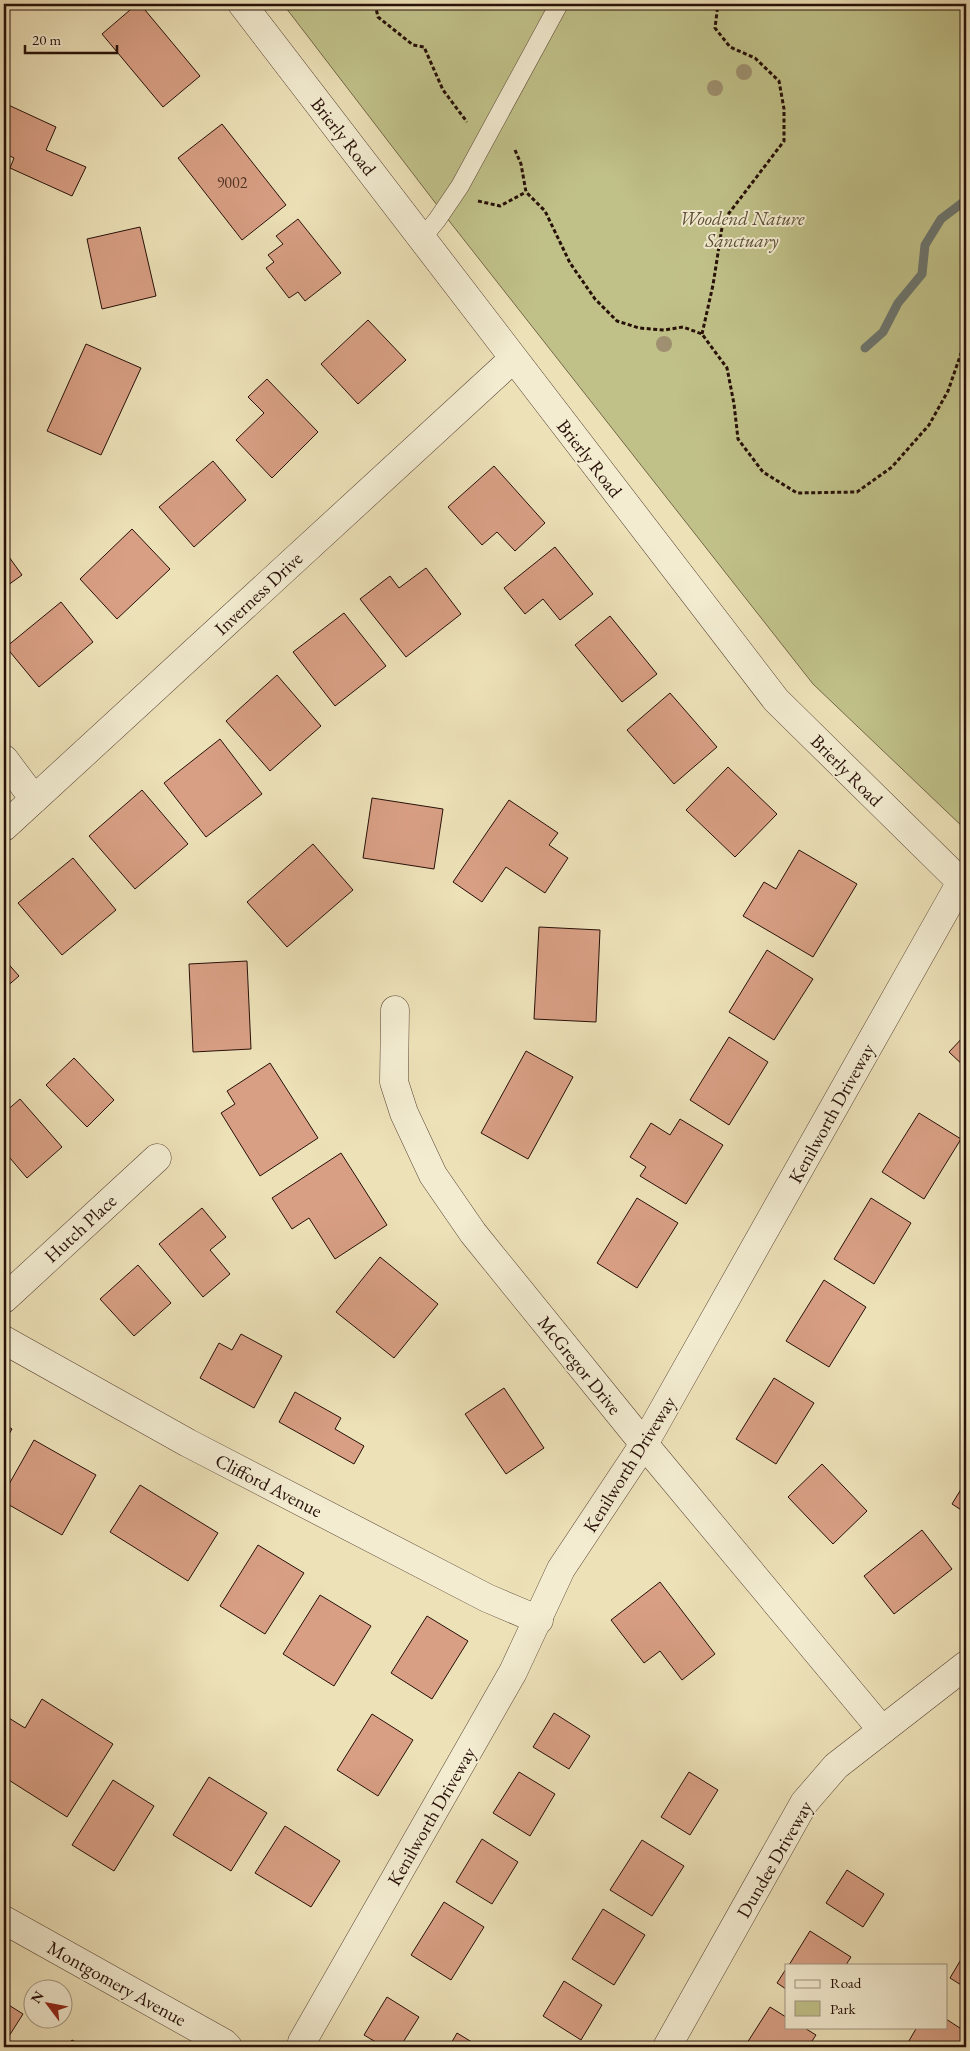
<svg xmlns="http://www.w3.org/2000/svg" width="970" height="2051" font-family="'EB Garamond',serif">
<rect width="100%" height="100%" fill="#ede1b8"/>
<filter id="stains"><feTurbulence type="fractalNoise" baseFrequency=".004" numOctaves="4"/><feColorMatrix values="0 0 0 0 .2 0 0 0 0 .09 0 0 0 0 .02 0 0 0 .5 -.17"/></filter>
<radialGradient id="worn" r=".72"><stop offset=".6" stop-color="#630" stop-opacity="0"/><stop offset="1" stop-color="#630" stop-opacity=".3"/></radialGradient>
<polygon fill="#c0c189" stroke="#746848" points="283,4 966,4 966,830 813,684 450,222"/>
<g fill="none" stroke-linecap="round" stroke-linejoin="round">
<polyline stroke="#6d7771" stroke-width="9" points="865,348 883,332 898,303 922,274 925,245 941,219 966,200"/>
</g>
<g fill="#d89f84" stroke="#271008">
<polygon points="137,4 140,4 200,76 163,107 102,34"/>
<polygon points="4,103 56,127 46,150 86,167 72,196 10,168 14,158 4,153"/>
<polygon points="222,124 286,205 242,240 178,158"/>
<polygon points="298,219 341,273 305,301 298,292 289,298 266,268 274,262 268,255 283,244 276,236"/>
<polygon points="140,227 156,296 102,309 87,239"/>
<polygon points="368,320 406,360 358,404 321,364"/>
<polygon points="86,344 141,368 101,455 47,431"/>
<polygon points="267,379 318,432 272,478 236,440 264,413 248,397"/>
<polygon points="213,461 246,500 194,547 159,507"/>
<polygon points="494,466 545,523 515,551 497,532 482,545 448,507"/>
<polygon points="132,529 170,569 117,619 80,579"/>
<polygon points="555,547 593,594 560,620 543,599 525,614 504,588"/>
<polygon points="4,550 22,575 4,588"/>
<polygon points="426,568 461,614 406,657 360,599 390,576 399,588"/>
<polygon points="61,602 93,642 39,687 6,647"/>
<polygon points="344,613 386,666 335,706 293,652"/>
<polygon points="610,616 657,674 622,702 575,645"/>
<polygon points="277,675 321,726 270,771 226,721"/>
<polygon points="670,693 717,747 674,784 627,730"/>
<polygon points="220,739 262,794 206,837 164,783"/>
<polygon points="728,767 777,814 735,857 686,810"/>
<polygon points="142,790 188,844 135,889 89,836"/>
<polygon points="372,798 443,809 434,869 363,858"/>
<polygon points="509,800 558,833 549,845 568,858 545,893 506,867 482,902 453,882"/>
<polygon points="313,844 353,890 287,947 247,902"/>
<polygon points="799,850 857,884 813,957 743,916 764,882 776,889"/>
<polygon points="73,858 116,910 62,955 18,903"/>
<polygon points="539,927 600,930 596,1022 534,1019"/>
<polygon points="767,950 813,979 774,1040 729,1012"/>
<polygon points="4,959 19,976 4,989"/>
<polygon points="247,961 251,1049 193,1052 189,964"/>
<polygon points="966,1034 966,1068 949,1052"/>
<polygon points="729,1037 768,1062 729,1125 690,1100"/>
<polygon points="526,1051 573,1077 528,1159 481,1133"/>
<polygon points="74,1058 114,1100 87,1127 46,1085"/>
<polygon points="270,1063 318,1138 260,1176 221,1113 235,1104 227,1091"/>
<polygon points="20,1099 62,1147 27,1178 4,1151 4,1113"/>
<polygon points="919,1113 961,1139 924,1199 882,1172"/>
<polygon points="680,1119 723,1145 686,1204 640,1176 646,1167 630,1157 651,1123 670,1135"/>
<polygon points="341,1153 387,1225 335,1259 309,1218 292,1229 272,1198"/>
<polygon points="637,1198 678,1223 637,1288 597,1263"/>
<polygon points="871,1198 911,1223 874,1284 834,1259"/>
<polygon points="202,1208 226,1237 210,1250 230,1274 203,1297 159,1244"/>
<polygon points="380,1257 438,1304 394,1358 336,1312"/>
<polygon points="138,1265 171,1303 134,1336 100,1299"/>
<polygon points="824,1280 866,1307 829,1367 786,1341"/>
<polygon points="241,1334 282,1356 254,1408 200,1378 219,1343 232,1350"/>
<polygon points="774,1378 814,1403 776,1464 736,1439"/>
<polygon points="504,1388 544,1448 506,1474 465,1414"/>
<polygon points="295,1392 341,1418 335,1429 364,1446 354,1464 279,1422"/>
<polygon points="4,1424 12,1429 4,1443"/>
<polygon points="34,1440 96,1475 62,1535 4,1502 4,1493"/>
<polygon points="822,1464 867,1511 833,1544 788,1497"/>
<polygon points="966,1481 966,1513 952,1504"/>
<polygon points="140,1485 218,1533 188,1581 110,1532"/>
<polygon points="922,1530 952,1569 894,1614 864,1576"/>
<polygon points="258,1545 304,1573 265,1634 220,1606"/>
<polygon points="660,1582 715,1654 682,1680 660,1651 644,1663 611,1620"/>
<polygon points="320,1595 371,1626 334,1686 283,1654"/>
<polygon points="427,1616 468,1641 432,1699 391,1673"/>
<polygon points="42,1699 113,1744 67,1817 4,1777 4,1715 25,1728"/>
<polygon points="554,1713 590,1736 569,1769 533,1747"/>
<polygon points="372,1714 413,1740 378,1796 337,1770"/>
<polygon points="519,1772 555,1794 530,1836 493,1813"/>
<polygon points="689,1772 718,1790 690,1835 661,1817"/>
<polygon points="209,1777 267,1813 231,1871 173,1835"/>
<polygon points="113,1780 154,1806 114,1871 72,1845"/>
<polygon points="285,1826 340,1861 311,1907 255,1873"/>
<polygon points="482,1839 518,1862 492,1904 456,1882"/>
<polygon points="642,1840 684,1866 652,1916 610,1890"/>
<polygon points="847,1870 884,1894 863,1927 826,1903"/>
<polygon points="444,1902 484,1927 451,1980 411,1955"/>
<polygon points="603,1909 645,1935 614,1985 572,1959"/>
<polygon points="810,1931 851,1957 846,1965 789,1965"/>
<polygon points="966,1951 966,1988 950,1978"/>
<polygon points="786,1969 786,1989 777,1983"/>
<polygon points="564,1981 602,2005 581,2040 543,2016"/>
<polygon points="387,1997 419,2017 400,2047 384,2047 364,2035"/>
<polygon points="4,2002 23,2014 4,2044"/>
<polygon points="770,2007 786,2017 786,2027 803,2027 816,2035 808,2047 754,2047 747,2043"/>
<polygon points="946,2019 966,2032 966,2042 963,2047 906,2046 917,2027 946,2027"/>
<polygon points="457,2033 480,2047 449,2047"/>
<polygon points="72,2040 85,2047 67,2047"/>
</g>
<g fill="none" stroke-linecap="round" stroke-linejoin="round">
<g stroke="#584434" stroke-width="19">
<polyline id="lane" points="422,238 437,220 460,186 559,4"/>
</g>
<g stroke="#584434" stroke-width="29">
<g id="street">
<polyline points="242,4 776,700 966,887"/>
<polyline points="4,759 34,799"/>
<polyline points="4,827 513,359"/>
<polyline points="395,1010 394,1082 404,1113 433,1175 473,1233 644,1444 882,1730"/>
<polyline points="4,1299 157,1158"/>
<polyline points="4,1340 188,1443 487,1598 539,1620"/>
<polyline points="4,1920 224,2043 228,2047"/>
<polyline points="301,2047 302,2042 513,1672 561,1569 644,1444 961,882"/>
<polyline points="667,2047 804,1803 836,1766 966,1665"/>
</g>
</g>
<g stroke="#271008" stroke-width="3" stroke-dasharray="4 2.5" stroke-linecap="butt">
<polyline points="375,4 378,17 413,45 424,47 443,90 467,122"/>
<polyline points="515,150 521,164 526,192 545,211 570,263 595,299 617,321 639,328 664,330 683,327 702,334 727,368 734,404 738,439 763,472 797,493 857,492 892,467 929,425 948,391 966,339"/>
<polyline points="478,201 500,206 526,192"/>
<polyline points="702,334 713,285 723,221 784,141 784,109 779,81 755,58 730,47 715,28 718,4"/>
</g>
<use href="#lane" stroke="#f3ecd1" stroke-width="18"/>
<use href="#street" stroke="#f3ecd1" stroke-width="28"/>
</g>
<g fill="#9e9070">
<circle cx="744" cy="72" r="8"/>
<circle cx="715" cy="88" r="8"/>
<circle cx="664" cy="344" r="8"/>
</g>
<g text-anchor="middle" stroke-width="4" stroke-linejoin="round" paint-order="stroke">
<g font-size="16" fill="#533427">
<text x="232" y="188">9002</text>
</g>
<g font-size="19" fill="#271008" stroke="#f3ecd1">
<text transform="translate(344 136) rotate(52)" y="7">Brierly Road</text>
<text transform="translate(590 458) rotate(52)" y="7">Brierly Road</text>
<text transform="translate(258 593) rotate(-43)" y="7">Inverness Drive</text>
<text transform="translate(847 770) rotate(45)" y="7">Brierly Road</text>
<text transform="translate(831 1113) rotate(-61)" y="7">Kenilworth Driveway</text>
<text transform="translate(80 1228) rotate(-43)" y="7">Hutch Place</text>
<text transform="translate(580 1365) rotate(51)" y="7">McGregor Drive</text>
<text transform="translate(629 1464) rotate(-58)" y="7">Kenilworth Driveway</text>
<text transform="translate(269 1485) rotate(27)" y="7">Clifford Avenue</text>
<text transform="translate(431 1816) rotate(-60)" y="7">Kenilworth Driveway</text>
<text transform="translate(774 1859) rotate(-60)" y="7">Dundee Driveway</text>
<text transform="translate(117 1983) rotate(29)" y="7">Montgomery Avenue</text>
</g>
<g font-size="19" font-style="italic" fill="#5d4e35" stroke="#f3ecd1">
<text x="742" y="225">Woodend Nature<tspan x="742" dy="22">Sanctuary</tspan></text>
</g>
</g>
<rect width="970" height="2051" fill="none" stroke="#ede1b8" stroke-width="20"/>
<rect x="5" y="5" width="960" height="2041" fill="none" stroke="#271008" stroke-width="2.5"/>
<rect x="10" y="10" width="950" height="2031" fill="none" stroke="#271008"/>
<rect x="785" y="1964" width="162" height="65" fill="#f3ecd1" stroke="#a19481"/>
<rect x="795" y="1980" width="25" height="8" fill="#f3ecd1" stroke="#a19481"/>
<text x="830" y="1988" font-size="15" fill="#271008">Road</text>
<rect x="795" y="2001" width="25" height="15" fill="#c0c189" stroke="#a19481"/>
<text x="830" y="2014" font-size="15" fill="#271008">Park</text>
<g transform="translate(48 2004) rotate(302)"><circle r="24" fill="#f3ecd1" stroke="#a19481"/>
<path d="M0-4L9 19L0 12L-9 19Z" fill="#8f2418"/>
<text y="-8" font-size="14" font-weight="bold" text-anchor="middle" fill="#271008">N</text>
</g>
<path d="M25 45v8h92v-8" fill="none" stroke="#271008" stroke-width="2.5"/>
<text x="32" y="45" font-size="15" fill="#271008" stroke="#f3ecd1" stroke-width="4" paint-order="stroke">20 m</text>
<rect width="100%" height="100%" filter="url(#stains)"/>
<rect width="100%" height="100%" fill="url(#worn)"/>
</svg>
